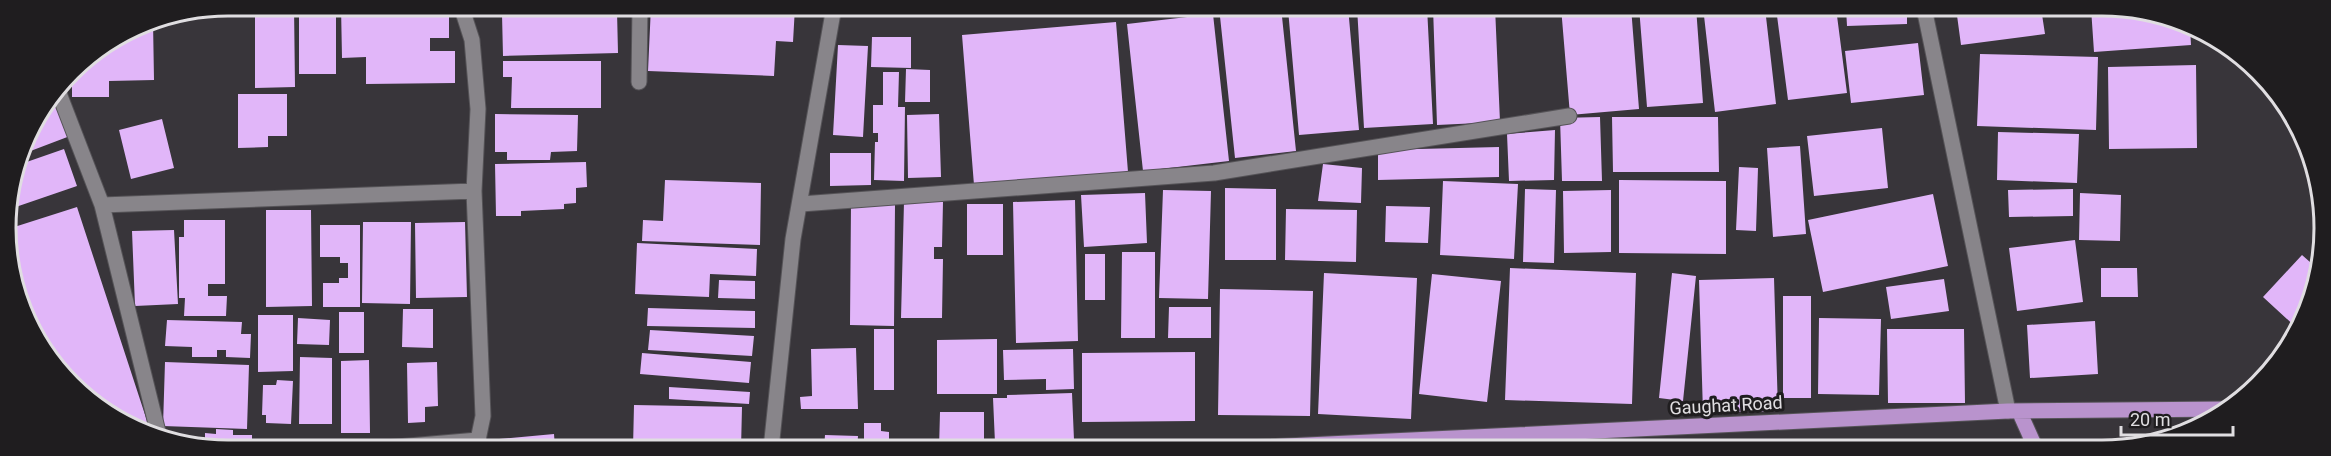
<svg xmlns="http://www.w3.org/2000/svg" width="2331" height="456" viewBox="0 0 2331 456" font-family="Roboto,sans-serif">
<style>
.building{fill:#e1b6f9}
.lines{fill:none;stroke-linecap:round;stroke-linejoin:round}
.minor-casing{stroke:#555357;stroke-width:17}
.major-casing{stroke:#555357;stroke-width:17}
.minor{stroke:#88858a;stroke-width:15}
.major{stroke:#b993cd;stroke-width:15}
.labels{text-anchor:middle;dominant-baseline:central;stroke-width:6;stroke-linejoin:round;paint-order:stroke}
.street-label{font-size:18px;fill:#e0dee1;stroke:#1f1d1f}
.rim{fill:none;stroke:#e0dee1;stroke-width:3}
</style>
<rect width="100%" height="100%" fill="#38353a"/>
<!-- building -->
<path class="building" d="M255,6H294L295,87L255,88Z
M299,6H336V74H299Z
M341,6H449V38H430V51H455V83L366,84V57L342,58Z
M651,6L795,7L793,42L776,41L774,76L648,71Z
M1219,7H1281L1296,151L1235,158Z
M1315,7H1348L1359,130L1299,135L1288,9Z
M1357,7H1427L1433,124L1364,128Z
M1433,7H1495L1500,122L1437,125Z
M1561,7H1631L1639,109L1570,115Z
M1639,7H1696L1703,103L1647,107Z
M1703,7L1765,8L1776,104L1715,112Z
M1776,8H1836L1847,93L1788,100Z
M1846,8H1907V24L1847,26Z
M1956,8H2041L2045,34L1961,45Z
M2091,8H2132L2190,27L2191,45L2094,52Z
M617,11L618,53L503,56L502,14Z
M1213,14L1229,161L1143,171L1127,24Z
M153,21L154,80L109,81V97H72V70L143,23Z
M1116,22L1128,172L974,185L962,35Z
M872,37H911V68L871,67Z
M1918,43L1924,95L1851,103L1845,51Z
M838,45L868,46L863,137L833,135Z
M1980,54L2098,57L2096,130L1977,126Z
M503,61H601V108H511L512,77H503Z
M2196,65L2197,148L2109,149L2108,67Z
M906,69L930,70V102H905Z
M883,72H899L898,107H905L904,181L874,180L875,142H878V133H873V105H883Z
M238,94H287V136H268V147L238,148Z
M55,96L70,136L20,155L23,143Z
M495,114L578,115L577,151L551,152L550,160H507V152H495Z
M939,114L941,177L908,178L907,115Z
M1600,117L1602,181H1562L1560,118Z
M1612,117H1718L1719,172H1613Z
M162,119L174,168L131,179L119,130Z
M1882,128L1888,188L1814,196L1807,136Z
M1555,130L1554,180L1509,181L1507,134Z
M1998,132L2079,134L2077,183L1997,180Z
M1800,146L1806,234L1773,237L1767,148Z
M1499,147V177L1378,180V150Z
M64,149L77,186L7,210L18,165Z
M830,153H871V185L830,186Z
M586,162L587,187L576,188V203L564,204V209L521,211V216H496L495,164Z
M1323,164L1362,168L1361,203L1318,201Z
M1739,167L1758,168L1756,231L1736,230Z
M665,180L761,183L760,245L642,241L643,220L663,221Z
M1619,180L1726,181V254L1619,253Z
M1443,181L1518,184L1514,259L1440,255Z
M1225,188L1276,189V260H1225Z
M1525,189L1556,190L1554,263L1523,262Z
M2073,189V216L2009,217L2008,190Z
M1163,190L1211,191L1208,299L1159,298Z
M1611,190V252L1564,253L1563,191Z
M1145,193L1147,243L1084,247L1081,195Z
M2080,193L2121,195L2120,241L2079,240Z
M1933,194L1948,266L1823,292L1808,220Z
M1075,200L1078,341L1016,343L1013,202Z
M904,202H943L942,247H934V259H943L942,318H901Z
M851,204L895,205L894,326L850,325Z
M967,204H1003V255H967Z
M1386,206L1430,207L1428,243L1385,242Z
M77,207L151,433L130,427L61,374L39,335L11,251L8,229Z
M1286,209L1357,210L1356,262L1285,260Z
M266,210H311L312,306L266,307Z
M184,220H225V284H208V296H227L226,316H184L185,298H179V237H184Z
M363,222H411L410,304L362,303Z
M465,222L467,297L416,298L415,223Z
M320,225H360V307H323V283H339V278H348V263H340V257H320Z
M2321,225L2322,244L2315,228Z
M174,230L178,304L135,306L132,231Z
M2075,240L2083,302L2017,311L2009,248Z
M637,243L757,249L756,276L710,274L709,297L635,294Z
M1122,252H1155V338H1121Z
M1085,254H1105V300H1085Z
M2302,255L2319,270L2299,330L2263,297Z
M1510,268L1636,273L1632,404L1505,400Z
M2101,268H2137L2138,297H2101Z
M1324,273L1417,278L1411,419L1318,414Z
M1672,273L1696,276L1683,401L1659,398Z
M1432,274L1501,281L1487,402L1419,394Z
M1774,278L1778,411L1703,413L1699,280Z
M1944,279L1949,311L1891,319L1886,287Z
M719,280L755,281V299L718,298Z
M1220,289L1313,291L1310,416L1218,415Z
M1783,296H1811V398H1783Z
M1169,307H1211V338H1168Z
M648,308L755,311V328L647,326Z
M403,309H433V348L402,347Z
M339,312H364V353H339Z
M258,315H293V371L258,372Z
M298,318L330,320L329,345L297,344Z
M1819,318L1881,319L1879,395L1818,394Z
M167,320L242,322L241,334H251L250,358L226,357V350H217V357H192V347L165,346Z
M2095,321L2098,374L2030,378L2027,325Z
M874,329H894V390H874Z
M1887,329H1964L1965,403H1888Z
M650,330L754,336L752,356L648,350Z
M997,339V394H937V340Z
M856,348L858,409H801L800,397L812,396L811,349Z
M1073,349L1074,389L1046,390V379L1004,380L1003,350Z
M1195,352V421L1082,422V353Z
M642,353L751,362L749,383L640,374Z
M300,357L332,358V424H299Z
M369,360L370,433H341V361Z
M165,362L249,365L247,429L163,426Z
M437,362L438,406L425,407V422L408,423L407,363Z
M277,380L293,381L291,424L266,423V415H262L263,385H276Z
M669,387L750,392L749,404L669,399Z
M1072,393L1074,440L995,443L993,398H1007V395Z
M634,405L742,407L741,449L633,448Z
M940,412H984V449H939Z
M864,423H881V431L889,432V442L896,441V449H864Z
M216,429L233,430V435H252V448H199L184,443V439L205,440V433L216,434Z
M554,434L555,448H500L499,439Z
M825,435L858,436L857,449H824Z"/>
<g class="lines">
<!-- minor casing -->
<g class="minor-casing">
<path id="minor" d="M1924,8L2008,411
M639,82L640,6
M59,89L60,96L102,205L159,436
M801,204L1214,173L1569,116
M102,205L474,191
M2242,398L2272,369
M385,448L478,440L483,416L474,191L478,109L472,40L461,6
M771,449L793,239L834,7"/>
</g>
<!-- major casing -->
<g class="major-casing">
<path id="major" d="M2019,411L2036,449
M1226,449L2008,411L2227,409"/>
</g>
<!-- minor -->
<use href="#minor" class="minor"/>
<!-- major -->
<use href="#major" class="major"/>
</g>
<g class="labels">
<!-- street labels -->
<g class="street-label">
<text transform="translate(1726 405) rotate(-3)">Gaughat Road</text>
</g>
</g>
<!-- crop -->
<path d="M0 0H2331V456H0ZM228 16H2102A212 212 0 0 1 2314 228V228A212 212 0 0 1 2102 440H228A212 212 0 0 1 16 228V228A212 212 0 0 1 228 16Z" fill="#1f1d1f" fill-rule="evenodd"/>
<path class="rim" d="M228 16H2102A212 212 0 0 1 2314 228V228A212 212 0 0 1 2102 440H228A212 212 0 0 1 16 228V228A212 212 0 0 1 228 16Z"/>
<!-- scale -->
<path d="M2121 426v9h112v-9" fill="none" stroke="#e0dee1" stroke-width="3"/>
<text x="2130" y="426" font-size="18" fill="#e0dee1" stroke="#1f1d1f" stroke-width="4.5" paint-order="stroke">20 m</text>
</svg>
